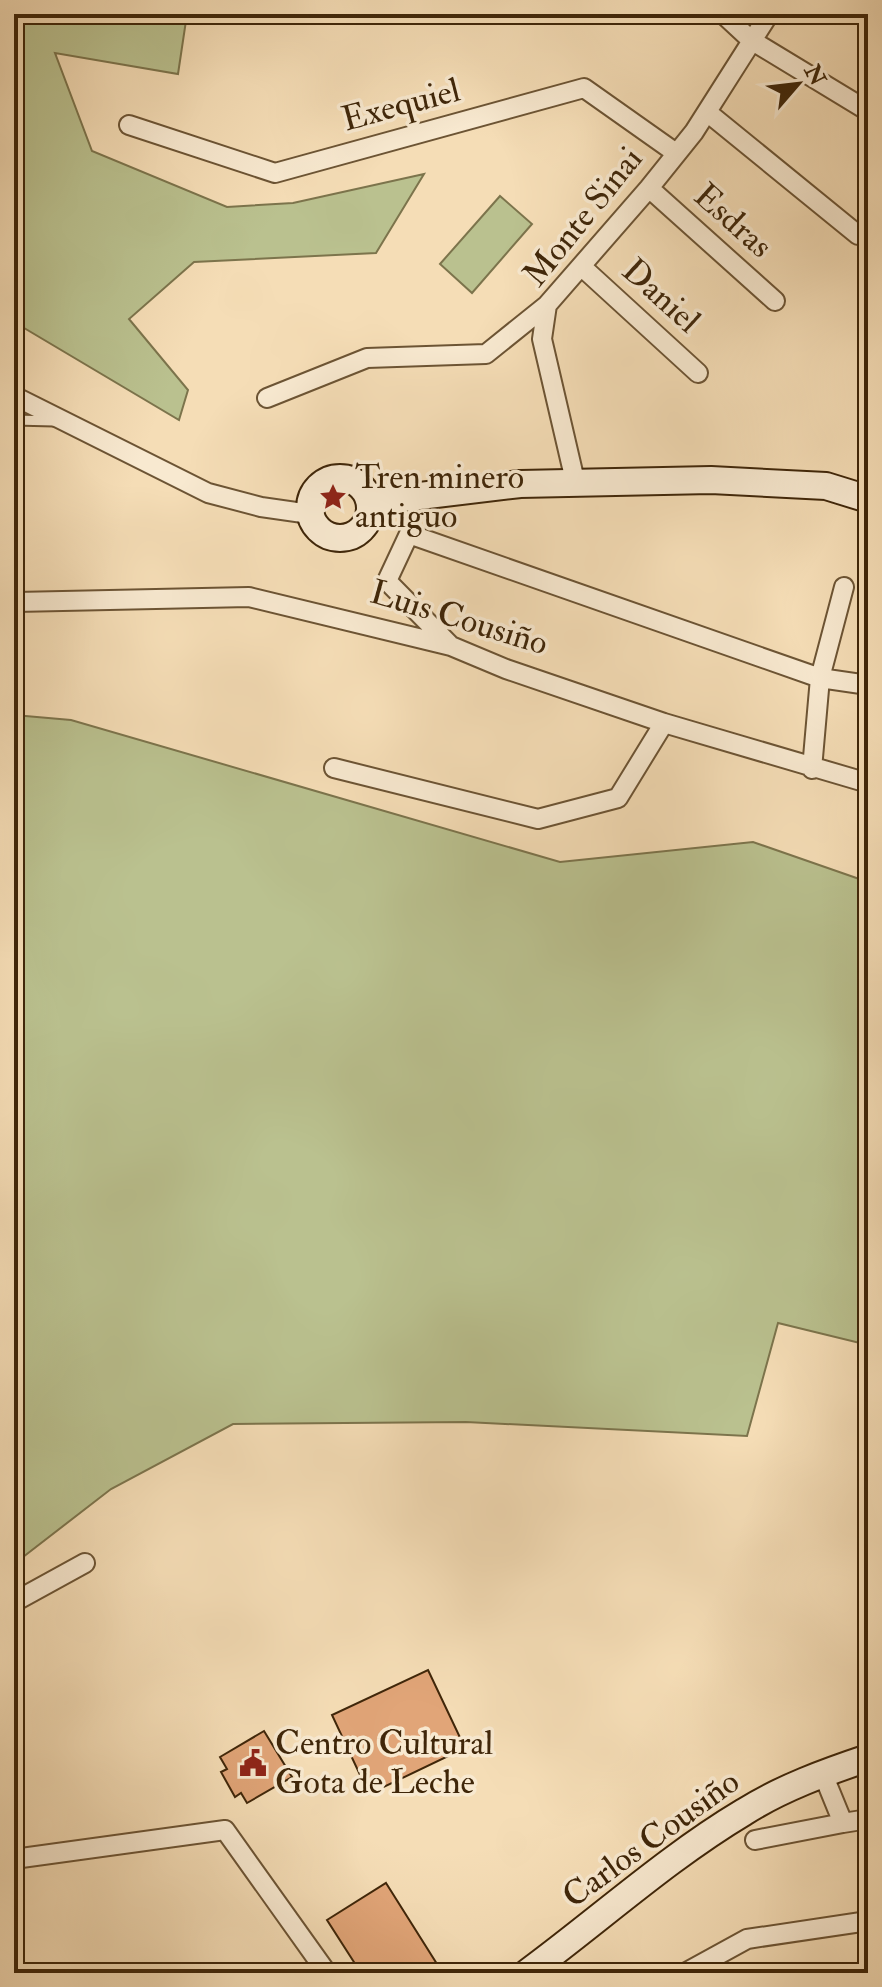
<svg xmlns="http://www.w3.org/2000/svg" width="882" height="1987" viewBox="0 0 882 1987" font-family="'IM FELL Double Pica',serif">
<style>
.green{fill:#bac18f;stroke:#7c744c;stroke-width:2}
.building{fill:#e1a578;stroke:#3f2609;stroke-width:2}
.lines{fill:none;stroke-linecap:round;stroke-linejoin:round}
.lane-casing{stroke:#6c5434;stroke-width:13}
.street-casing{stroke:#6c5434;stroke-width:22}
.secondary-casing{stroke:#3f2609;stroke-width:30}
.lane{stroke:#f8e9d0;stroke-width:9}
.street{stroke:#f8e9d0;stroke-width:18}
.secondary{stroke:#f8e9d0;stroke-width:26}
.labels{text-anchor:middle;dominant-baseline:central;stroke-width:7;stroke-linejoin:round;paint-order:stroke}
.street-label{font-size:34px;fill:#3f2609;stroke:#f8e9d0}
.poi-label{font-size:34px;fill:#3f2609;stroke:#f8e9d0;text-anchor:start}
</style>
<rect width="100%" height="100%" fill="#f5ddb6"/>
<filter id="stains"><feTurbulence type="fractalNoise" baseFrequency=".0025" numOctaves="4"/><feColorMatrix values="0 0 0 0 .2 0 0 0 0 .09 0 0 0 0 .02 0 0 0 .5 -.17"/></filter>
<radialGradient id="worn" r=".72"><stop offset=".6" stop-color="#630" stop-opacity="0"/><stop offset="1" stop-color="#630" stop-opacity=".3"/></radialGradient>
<!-- green -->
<path class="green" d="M14,14H187L178,74L55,53L92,151L227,207L293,203L424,174L376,253L194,262L129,319L188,390L179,420L14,322Z
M500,196L532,224L472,293L440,264Z
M14,715L71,720L560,862L753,842L868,882V1345L778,1323L747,1436L466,1422L233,1424L111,1489L14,1564Z"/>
<!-- building -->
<path class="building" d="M428,1670L465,1748L369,1794L332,1715Z
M264,1731L292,1777L247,1803L241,1793L235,1797L221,1772L227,1769L220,1757Z
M386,1883L437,1964L423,1973H361L327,1920Z"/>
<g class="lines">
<!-- lane casing -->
<g class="lane-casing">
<path id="lane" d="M14,420L54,421"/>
</g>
<!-- street casing -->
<g class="street-casing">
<path id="street" d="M723,14L751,40L868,111
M707,112L858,235
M129,125L275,173L584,88L676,153
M649,188L775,301
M581,266L698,373
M547,305L542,339L576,485
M14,396L208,493L261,507L310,514
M267,398L367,358L486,354L547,305L649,188L694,132L769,14
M16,602L249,597L451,646L506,669L664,723L868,783
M449,644L387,581L409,534L820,678L868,685
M334,768L538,819L618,798L664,723
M812,769L820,678L844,587
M14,1602L85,1563
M823,1774L843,1823L868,1819
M755,1840L843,1823
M14,1859L225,1830L327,1973
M685,1973L747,1939L868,1921"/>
</g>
<!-- secondary casing -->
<g class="secondary-casing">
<path id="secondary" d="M310 508a30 30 0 1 1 60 0a30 30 0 1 1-60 0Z
M370,502L520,484L711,480L826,486L868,499
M527,1973C599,1920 667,1858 744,1812C782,1788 826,1772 868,1758"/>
</g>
<!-- lane -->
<use href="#lane" class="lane"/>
<!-- street -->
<use href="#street" class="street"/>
<!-- secondary -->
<use href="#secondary" class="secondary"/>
</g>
<!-- icons -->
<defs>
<g id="sight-bare" transform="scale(2.16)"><path d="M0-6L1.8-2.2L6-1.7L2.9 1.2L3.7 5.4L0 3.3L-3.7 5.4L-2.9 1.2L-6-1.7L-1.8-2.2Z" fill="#8f2418" stroke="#f8e9d0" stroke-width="2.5" paint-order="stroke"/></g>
<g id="civic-bare" transform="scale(2.16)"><path d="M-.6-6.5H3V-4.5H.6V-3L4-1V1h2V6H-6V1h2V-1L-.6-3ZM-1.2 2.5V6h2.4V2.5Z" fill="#8f2418" stroke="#f8e9d0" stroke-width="2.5" paint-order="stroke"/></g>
</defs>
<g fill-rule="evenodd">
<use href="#sight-bare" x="333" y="497"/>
<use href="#civic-bare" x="253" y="1763"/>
</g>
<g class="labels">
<!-- street labels -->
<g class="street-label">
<text transform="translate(401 105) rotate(-15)">Exequiel</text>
<text transform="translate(583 217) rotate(-51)">Monte Sinai</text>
<text transform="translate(733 221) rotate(42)">Esdras</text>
<text transform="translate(661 296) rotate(42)">Daniel</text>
<text transform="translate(459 618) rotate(17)">Luis Cousiño</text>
<text transform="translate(651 1839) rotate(-36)">Carlos Cousiño</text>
</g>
<!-- poi labels -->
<g class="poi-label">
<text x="355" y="477">Tren minero<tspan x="355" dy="39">antiguo</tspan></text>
<text x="275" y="1743">Centro Cultural<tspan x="275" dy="39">Gota de Leche</tspan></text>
</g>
</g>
<!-- margin -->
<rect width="882" height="1987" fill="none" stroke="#f5ddb6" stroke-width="48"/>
<rect x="16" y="16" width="850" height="1955" fill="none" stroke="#3f2609" stroke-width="4"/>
<rect x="24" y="24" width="834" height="1939" fill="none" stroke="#3f2609" stroke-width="2"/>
<!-- north arrow -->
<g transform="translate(798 84) rotate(62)" stroke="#f8e9d0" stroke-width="6" paint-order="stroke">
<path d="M0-6L14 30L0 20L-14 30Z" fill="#3f2609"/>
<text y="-12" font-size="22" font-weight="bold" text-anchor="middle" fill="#3f2609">N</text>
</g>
<rect width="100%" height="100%" filter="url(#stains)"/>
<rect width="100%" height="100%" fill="url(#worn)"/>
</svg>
